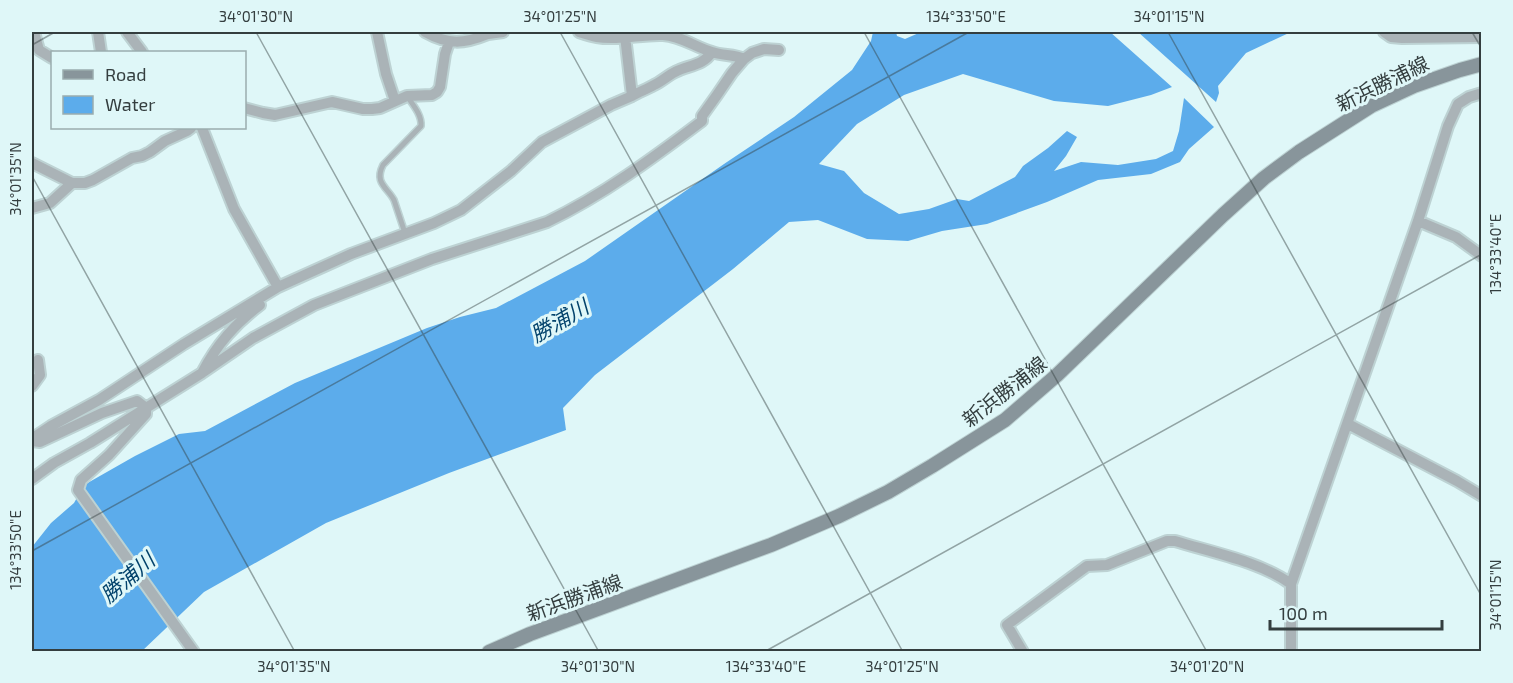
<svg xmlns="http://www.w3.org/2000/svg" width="1513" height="683" viewBox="0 0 1513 683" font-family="'Exo 2','Noto Sans JP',sans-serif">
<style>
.water{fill:#5caceb}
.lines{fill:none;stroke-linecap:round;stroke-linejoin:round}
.service-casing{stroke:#bdd2d3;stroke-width:8}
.minor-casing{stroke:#bdd2d3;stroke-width:14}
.secondary-casing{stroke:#bdd2d3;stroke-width:16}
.service{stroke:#aab3b7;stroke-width:5}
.minor{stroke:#aab3b7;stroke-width:10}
.secondary{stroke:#88959b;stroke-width:14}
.ticks{fill:none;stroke:#343e3f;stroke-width:1.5;stroke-opacity:0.45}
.labels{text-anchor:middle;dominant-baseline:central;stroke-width:6;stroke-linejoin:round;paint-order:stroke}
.street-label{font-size:20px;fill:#343e3f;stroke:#dff7f8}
.water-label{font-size:21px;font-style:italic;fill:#03436c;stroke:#dff7f8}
.neatline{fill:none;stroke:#343e3f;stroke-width:2}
.ticks-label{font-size:15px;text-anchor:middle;fill:#343e3f}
</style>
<rect width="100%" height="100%" fill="#dff7f8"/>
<!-- water -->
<path class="water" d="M873,32H896L897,36L905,39L921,32H1110L1172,87L1151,95L1108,106L1054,101L963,74L904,95L857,124L819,164L844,171L864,193L899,214L929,209L957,199L969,201L1015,177L1023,166L1048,148L1067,131L1077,137L1066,156L1054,171L1081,162L1118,165L1156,159L1173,151L1179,131L1184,98L1214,127L1189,149L1180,162L1151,174L1098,180L1047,202L987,224L942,231L908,241L867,239L818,220L789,222L733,269L595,375L563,408L566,430L449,473L326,523L204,592L142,651L32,652V547L51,523L74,503L84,485L135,456L179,434L205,431L295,383L427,328L460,317L496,308L585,261L724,164L794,117L852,70L871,41Z
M1138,32H1291L1246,53L1218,86L1219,93L1216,102Z"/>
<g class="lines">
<!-- service casing -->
<g class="service-casing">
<path id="service" d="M405,233L394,200C387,187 374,183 383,165L421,126C422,115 413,105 407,96"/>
</g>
<!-- minor casing -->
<g class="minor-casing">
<path id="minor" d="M34,32L39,50L52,58
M98,32L101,52
M127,32L142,52
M377,32L386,74L395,101
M425,32C448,45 464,44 488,34
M488,32V34L503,32
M579,32C585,34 591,36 597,37C618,41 641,34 663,35C681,36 695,47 712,52C723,56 734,54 744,59
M1384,32L1391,37L1402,38L1482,37
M625,36L632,96C639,92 647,89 654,85C661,82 667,76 675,72C688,65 703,66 712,52
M244,108L263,113L275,115L332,102L363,109H372L380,108L407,96L432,95L437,92L440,87L445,54L449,42
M202,128L234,209L278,287
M32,163L72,183
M32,208L50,203L72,183H85L93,180L132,158L142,156L150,152L165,141L187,131L191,128
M1418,221L1456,237L1482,256
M202,373L253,338L314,305L432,259L547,222C603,195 653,158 702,121V116L717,95L732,73L744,59L752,53L764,49L779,50
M32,386L40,375L38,360
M1348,424L1457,481L1482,496
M32,441L36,436L51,426L99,400L184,344L278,287L351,254L434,223L461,210L511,171L542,142L611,105L632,96
M32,441L40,442L102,413L137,401L146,408V414L109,455L81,480L78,490L194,652
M32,479L54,463L90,443L202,373C217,344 235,324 260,305
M1023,652L1007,625L1087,566L1107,565L1167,541H1175C1211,552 1261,562 1291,584
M1291,652V584L1418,221L1448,126L1458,104L1469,97L1482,93"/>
</g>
<!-- secondary casing -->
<g class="secondary-casing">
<path id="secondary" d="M489,652L530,634L771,545L839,516L888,492L932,466L1005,420L1057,375L1223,215L1264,178L1299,152L1371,106L1414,86L1460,70L1482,64"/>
</g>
<!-- service -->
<use href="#service" class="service"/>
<!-- minor -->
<use href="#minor" class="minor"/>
<!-- secondary -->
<use href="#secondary" class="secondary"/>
</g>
<!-- ticks -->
<path class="ticks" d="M256,32L599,652M560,32L903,652M864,32L1207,652M1168,32L1482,597M1472,32L1482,49M32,45L55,32M32,176L295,652M32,551L969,32M764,652L1482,254"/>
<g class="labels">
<!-- street labels -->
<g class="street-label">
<text transform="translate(1382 83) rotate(-26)">新浜勝浦線</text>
<text transform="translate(1004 391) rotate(-38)">新浜勝浦線</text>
<text transform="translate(574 597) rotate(-20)">新浜勝浦線</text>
</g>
<!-- water labels -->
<g class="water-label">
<text transform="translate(559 320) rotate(-30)">勝浦川</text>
<text transform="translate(127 577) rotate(-41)">勝浦川</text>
</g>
</g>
<!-- border -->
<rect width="1513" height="683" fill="none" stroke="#dff7f8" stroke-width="66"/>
<!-- legend -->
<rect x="51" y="51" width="195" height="78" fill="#dff7f8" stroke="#9badae" stroke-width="1.5"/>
<rect x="63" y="70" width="30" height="9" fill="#88959b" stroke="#9badae" stroke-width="1.5"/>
<text x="105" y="81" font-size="18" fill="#343e3f">Road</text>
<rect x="63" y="96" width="30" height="18" fill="#5caceb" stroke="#9badae" stroke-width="1.5"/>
<text x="105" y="111" font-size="18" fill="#343e3f">Water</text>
<!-- scale -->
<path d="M1270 620v9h172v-9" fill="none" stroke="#343e3f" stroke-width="3"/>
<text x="1279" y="620" font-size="18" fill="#343e3f" stroke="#dff7f8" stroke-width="4.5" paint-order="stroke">100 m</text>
<rect x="33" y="33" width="1447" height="617" class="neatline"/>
<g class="ticks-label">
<text x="256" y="22">34°01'30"N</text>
<text x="560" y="22">34°01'25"N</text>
<text x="966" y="22">134°33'50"E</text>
<text x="1169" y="22">34°01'15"N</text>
<text transform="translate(16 179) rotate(-90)" y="5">34°01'35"N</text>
<text transform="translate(1496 254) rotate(-90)" y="5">134°33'40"E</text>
<text transform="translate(16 550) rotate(-90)" y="5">134°33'50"E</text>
<text transform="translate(1496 595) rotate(-90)" y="5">34°01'15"N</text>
<text x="294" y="672">34°01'35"N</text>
<text x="598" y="672">34°01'30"N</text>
<text x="766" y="672">134°33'40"E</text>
<text x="902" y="672">34°01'25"N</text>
<text x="1207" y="672">34°01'20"N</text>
</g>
</svg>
